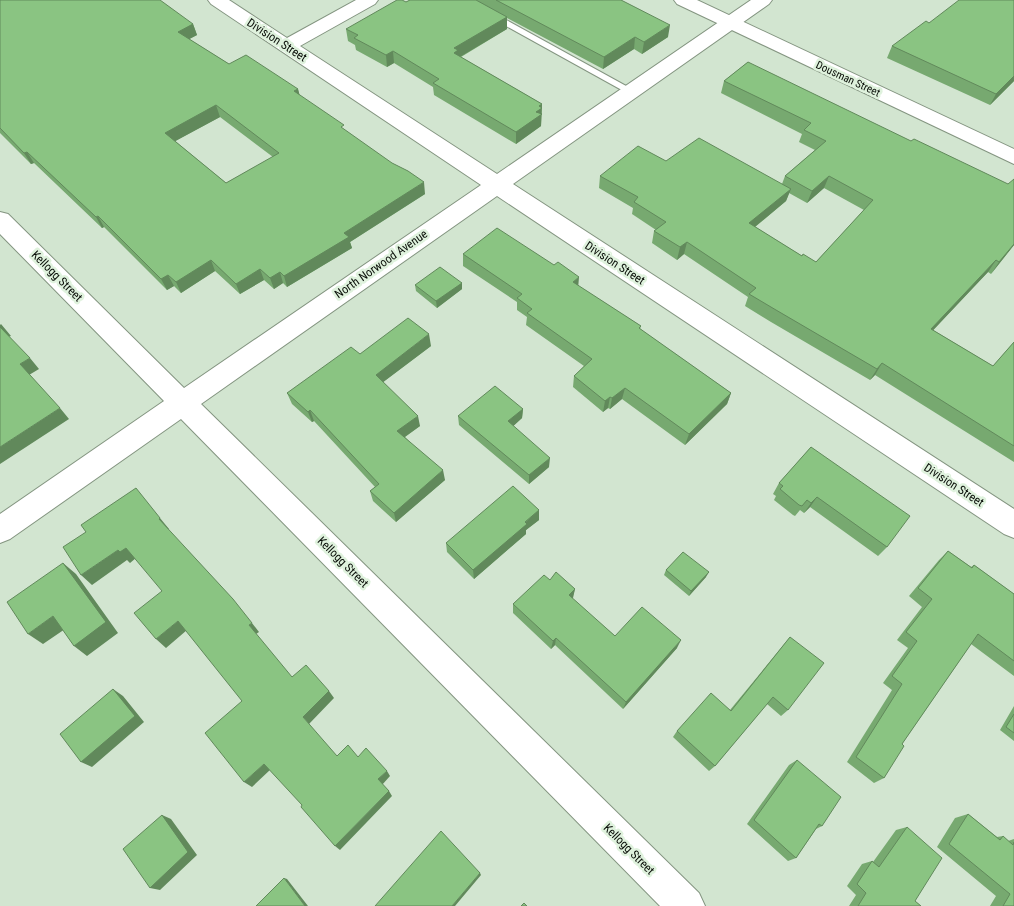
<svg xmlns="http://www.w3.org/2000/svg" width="1014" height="906" viewBox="0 0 1014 906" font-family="'Roboto Condensed',sans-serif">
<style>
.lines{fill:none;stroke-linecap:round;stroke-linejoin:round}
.lane-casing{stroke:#849581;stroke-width:2}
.street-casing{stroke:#849581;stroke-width:2}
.secondary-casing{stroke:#849581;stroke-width:2}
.lane{fill:#fff;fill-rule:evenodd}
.street{fill:#fff;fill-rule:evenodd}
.secondary{fill:#fff;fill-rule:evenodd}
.wall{fill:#77a970;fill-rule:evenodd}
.shaded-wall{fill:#61895b}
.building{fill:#8ac482;stroke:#61895b;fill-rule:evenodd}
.labels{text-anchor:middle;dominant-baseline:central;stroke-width:5;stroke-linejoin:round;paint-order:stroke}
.far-street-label{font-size:11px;fill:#090e08;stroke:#dff2dd}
.street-label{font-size:12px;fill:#090e08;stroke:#dff2dd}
</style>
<rect width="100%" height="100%" fill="#d2e5d0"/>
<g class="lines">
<!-- lane casing -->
<g class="lane-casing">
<path id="lane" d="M459,0H470L637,92L632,95L629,94Z"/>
</g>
<!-- street casing -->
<g class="street-casing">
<path id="street" d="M208,0H229L287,38L356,0H378L375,4L300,46L497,174L751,0H772L769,4L513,184L1014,509V538L1004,534L497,196L201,404L699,893L705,906H660L181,419L10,539L0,543V514L164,401L0,234V212L8,214L184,388L481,185L211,4Z"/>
</g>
<!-- secondary casing -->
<g class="secondary-casing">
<path id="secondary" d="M674,0H697L1014,149V164L677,4Z"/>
</g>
<!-- lane -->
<use href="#lane" class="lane"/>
<!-- street -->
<use href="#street" class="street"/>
<!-- secondary -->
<use href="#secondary" class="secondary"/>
</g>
<!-- wall -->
<path class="wall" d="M0,0L193,24L197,35L189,39L229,64L298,89L299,95L344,130L425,194L350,242L352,248L287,287L283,283L274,289L264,280L240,294L215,271L181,293L174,286L167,290L104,227L102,228L34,163L31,164L0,133ZM220,117L273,157L226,183L175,141Z
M410,0H621L668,37L642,54L634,49L603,69L507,18V29L461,57L542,104L541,126L516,144L434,95L433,87L394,63L387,67L356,50L355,45L348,41L346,29Z
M1014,0V81L990,105L887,58L892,46L929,23Z
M748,62L1014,245L991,274L988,272L933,330L993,366L1014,342V462L875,375L870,380L771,322L745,306L748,297L684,254L677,260L652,243L654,231L656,230L632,214L633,208L599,188L600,176L666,161L782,184L785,176L815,150L799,142L802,134L721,93L724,81ZM824,188L864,210L816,262L802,256L755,227L786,201L789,193L807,203Z
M463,254L578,286L641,326L640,329L731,393L727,404L685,445L622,399L610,409L608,408L603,412L573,387L574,376L584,366L526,325L527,317L517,310V302L463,266Z
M462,283V289L437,308L416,291L415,285Z
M431,346L383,382L420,426L405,437L445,480L396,522L373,501L370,491L375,487L314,421L312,422L292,404L287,393L360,354Z
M523,409L522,418L513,426L549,467L529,484L459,425L458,416Z
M811,447L887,547L878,556L810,507L804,513L800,510L795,516L793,515L774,500L776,496L773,494L779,483Z
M539,510V520L526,530V534L474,579L447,552L446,543Z
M948,551L971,567L974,565L1014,594V676L971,644L902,744L884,778L874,783L847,762L892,690L883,683L908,648L897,640L922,607L909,596L939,560Z
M666,570L706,577L689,596L664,575Z
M550,580L575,589L572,599L615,636L677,648L623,709L555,645L551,649L513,613V604Z
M790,637L788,710L781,716L767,704L715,766L709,771L673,737L677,731L730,710Z
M1014,706V741L1000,730Z
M797,760L822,826L816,829L796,858L788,861L747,824L789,765Z
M968,814L997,837L1003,836L1008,841L1014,839V906H990L996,896L937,847L955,818Z
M907,827L915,901L921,906H849L856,895L847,886L862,864L872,861L873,862L896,830Z"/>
<!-- shaded-wall -->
<path class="shaded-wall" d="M507,17V29L458,58L454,53V48Z
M193,24L197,35L182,43L178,32Z
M670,25L668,37L642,54L644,42Z
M635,37L634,49L603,69L604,57Z
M393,51L394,63L387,67L386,55Z
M1014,76V81L990,105L996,94Z
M298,89L301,100L294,91Z
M542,104L541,126L516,144V132L536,112L539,106Z
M216,105L220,117L170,144L165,133Z
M27,152L34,163L31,164L24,153Z
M829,176L824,188L807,203L812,191Z
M424,182L425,194L350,242L352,248L287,287L284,276L344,233Z
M791,189L786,201L745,235L749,223Z
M98,216L104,227L102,228L96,217Z
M687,242L684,254L677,260L680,247Z
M1014,244V245L991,274L999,262Z
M211,260L215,271L181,293L176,282Z
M996,260L988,272L923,341L931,329Z
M260,269L264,280L240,294L236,284Z
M280,272L283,283L274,289L270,278Z
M168,275L174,286L167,290L161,279Z
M579,277L578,289L573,282Z
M462,283V289L437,308L436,301Z
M1,324L11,336L8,337L0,327V325Z
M429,334L431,346L378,386L376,375Z
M30,358L39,369L29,375L20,364Z
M882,363L875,375L870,380L877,369Z
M625,388L622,399L610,409L612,398Z
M731,393L727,404L685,445L689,434Z
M610,397L608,408L603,412L605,401Z
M60,408L69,419L0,464V447Z
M523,409L522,418L508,431V421Z
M310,410L314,421L312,422L308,412Z
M418,416L420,426L399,441L397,431Z
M550,458L549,467L529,484V475Z
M443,470L445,480L396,522L394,513Z
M817,497L810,507L804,513L811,503Z
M539,510V520L526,530V534L474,579L473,570Z
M160,518L169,529L167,530L159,519Z
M126,548L136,558L130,563L127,560L92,585L81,575L118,550Z
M63,563L76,574L118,633L87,656L74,646Z
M709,572L706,577L689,596L691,591Z
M575,589L573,598L567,604L569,595Z
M53,616L68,627L43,644L28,634Z
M178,621L187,630L166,648L156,639Z
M252,623L259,632L256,634L249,625Z
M556,638L555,645L551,649L553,641Z
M681,640L677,648L623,709L626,702Z
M113,689L123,696L144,722L92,767L81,762Z
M329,691L334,698L309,724L303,717Z
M264,764L271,769L252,787L244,782Z
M387,771L390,776L382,785L378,779Z
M389,791L392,796L340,850L335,846Z
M162,815L171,819L197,855L160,890L150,888Z
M480,873L481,875L455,906H452Z
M284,878L287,879L308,906H305Z"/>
<!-- building -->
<path class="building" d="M0,0H160L193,24L178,32L229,64L246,55L298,89L294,91L344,125L341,127L392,163L408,171L424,182L344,233L349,237L284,276L280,272L270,278L260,269L236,284L211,260L176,282L168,275L161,279L98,216L96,217L27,152L24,153L0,128ZM216,105L279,153L226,183L165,133Z
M397,0H402L406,2L410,0H476L507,17L454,48L458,50L454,53L542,104L539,106L542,108L536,112L542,114L516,132L433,83L439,79L393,51L386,55L354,38L358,35L346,29Z
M496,0H621L670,25L644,42L635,37L604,57Z
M959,0H1014V76L996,94L892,46L926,21L929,23Z
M748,62L911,141L914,139L1008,184L1014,179V244L999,262L996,260L931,329L993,366L1014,342V446L882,363L877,369L776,310L749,294L756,288L687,242L680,247L654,231L666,222L634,202L638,197L600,176L638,146L666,161L699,138L791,189L749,223L802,256L803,254L816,262L873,200L829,176L812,191L785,176L826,141L804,130L811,123L724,81Z
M497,228L554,265L558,262L579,277L573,282L641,326L639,328L731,393L689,434L625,388L612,398L610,397L605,401L574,376L592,359L527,313L532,309L517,298L522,294L463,254Z
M440,267L462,283L436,301L415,285Z
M408,318L429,334L376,375L418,416L397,431L443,470L394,513L370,491L379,484L310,410L308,412L287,393L351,347L360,354Z
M0,327L30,358L20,364L60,408L0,447Z
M495,386L523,409L508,421L550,458L529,475L458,416Z
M811,447L910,516L887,547L817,497L811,503L807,500L802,506L799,505L780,489L783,486L779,483Z
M513,486L539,510L525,522L527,524L473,570L446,543Z
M136,488L160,518L159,519L233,599L252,623L249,625L292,677L306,665L329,691L303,717L337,756L348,745L358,757L366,748L387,771L378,779L389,791L335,846L301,807L302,805L264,764L244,782L205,733L242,701L178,621L156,639L134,613L162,591L126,548L120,552L118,550L81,575L63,547L86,532L81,525Z
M948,551L972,568L974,565L1014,594V661L978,634L902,744L904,746L884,778L856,757L902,684L892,676L917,641L906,632L932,599L918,588Z
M683,552L709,572L691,591L666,570Z
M63,563L106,622L74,646L53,616L28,634L7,602Z
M556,572L575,589L569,595L615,636L642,607L681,640L626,702L556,638L553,641L513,604L544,575L550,580Z
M790,637L824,663L788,710L773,697L715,766L677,731L711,693L731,711Z
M113,689L135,716L81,762L60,734Z
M1014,714V733L1006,727Z
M797,760L841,797L822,826L819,824L796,858L754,820Z
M968,814L1000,840L1003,836L1013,845L1014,842V906H1003L1010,894L949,844Z
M162,815L188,852L150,888L123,849Z
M907,827L942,858L915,901L921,906H858L866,893L857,884L872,861L879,867Z
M441,831L480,873L452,906H375Z
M284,878L305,906H256Z
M524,903L527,906H521Z"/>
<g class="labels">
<!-- far-street labels -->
<g class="far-street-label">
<text transform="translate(848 79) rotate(25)">Dousman Street</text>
</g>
<!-- street labels -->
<g class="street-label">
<text transform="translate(277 40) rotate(33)">Division Street</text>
<text transform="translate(615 263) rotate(33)">Division Street</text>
<text transform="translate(381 264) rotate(-35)">North Norwood Avenue</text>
<text transform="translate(57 276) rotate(45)">Kellogg Street</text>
<text transform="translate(954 485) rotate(33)">Division Street</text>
<text transform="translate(343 562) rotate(45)">Kellogg Street</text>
<text transform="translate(629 849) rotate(45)">Kellogg Street</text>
</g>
</g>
</svg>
